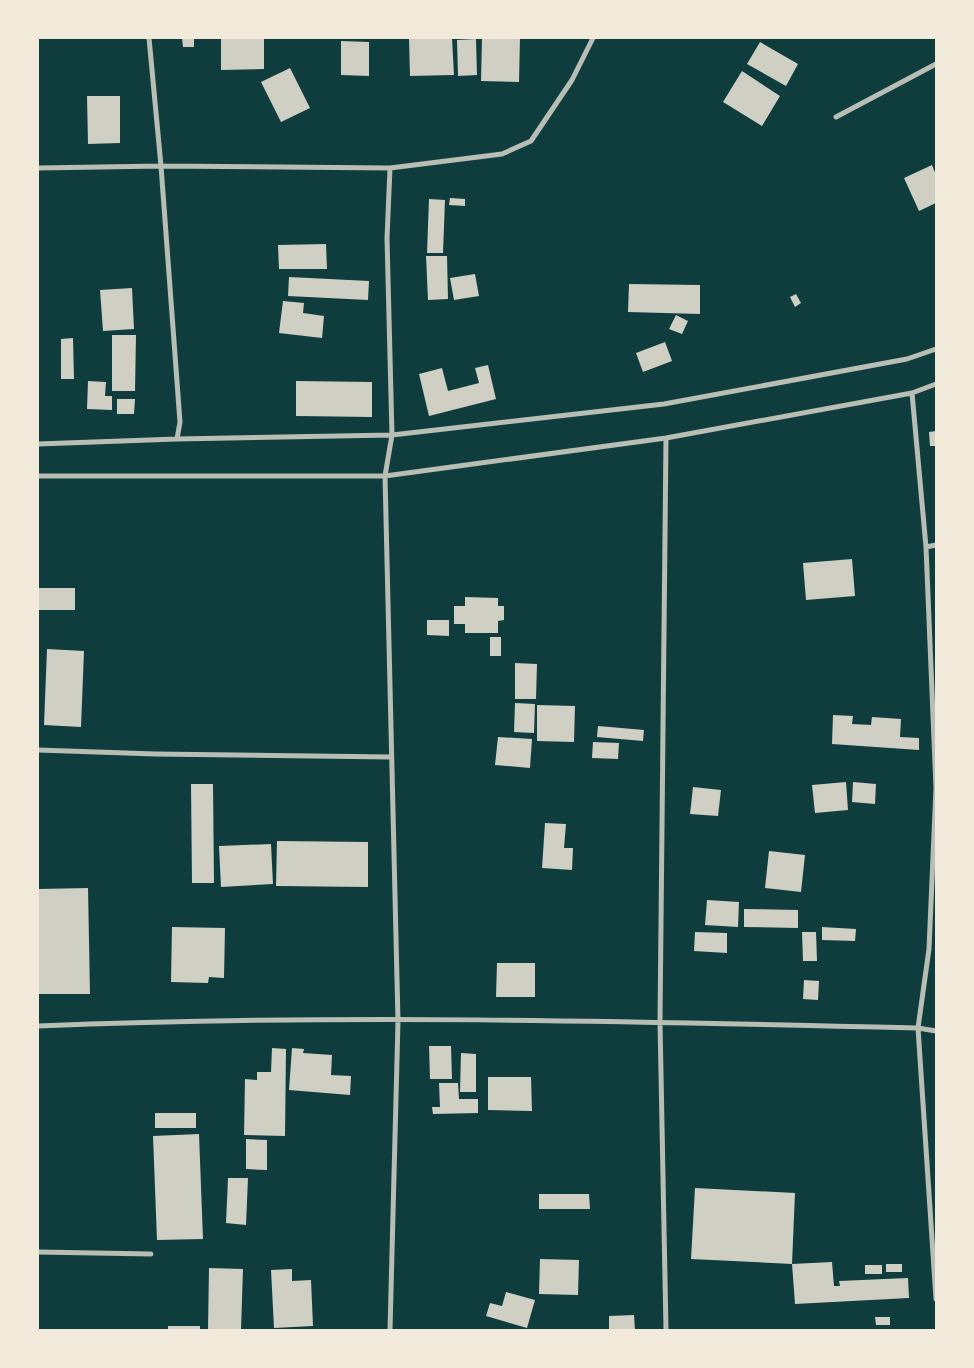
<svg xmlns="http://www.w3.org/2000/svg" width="974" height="1368" viewBox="0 0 974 1368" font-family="Manrope,sans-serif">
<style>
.building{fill:#cfcfc3}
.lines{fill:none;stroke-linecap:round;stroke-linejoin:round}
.minor{stroke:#b8beb3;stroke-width:5}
</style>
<rect width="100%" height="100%" fill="#0f3d3e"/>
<!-- building -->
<path class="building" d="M182,38H194V47H183Z
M221,38H264V69L221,70Z
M452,38L454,75L410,76L409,39Z
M482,38H520L519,82L481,81Z
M476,39L477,75L458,76L457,40Z
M341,41L369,42V76L341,75Z
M760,42L798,64L786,86L747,64Z
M290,68L310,108L281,122L261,82Z
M742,71L780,96L762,126L723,102Z
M87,96H120V143L88,144Z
M932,165L936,175V203L919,211L904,178Z
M450,198L465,199V206L449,205Z
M429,199L445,200L443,253H427Z
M326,244L327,269H279L278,245Z
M426,256H447L448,299L428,300Z
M475,274L479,296L454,300L450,278Z
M289,277L369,281L368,300L288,296Z
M629,284L700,285V314L628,312Z
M132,288L134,329L103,331L100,290Z
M796,294L801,303L795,307L790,297Z
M283,301L304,303L303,313L324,316L322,338L279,333Z
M676,315L688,321L682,334L669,329Z
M112,335H136L135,391H112Z
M73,338L74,379H61V339Z
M665,342L672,361L643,372L636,353Z
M488,365L496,399L429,416L419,374L442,368L448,391L479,383L475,368Z
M88,381L106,382L105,396H112V410L87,409Z
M296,381L372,382V417L296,416Z
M117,399H135L134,414H117Z
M936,431V446H930L929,432Z
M852,559L855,596L806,600L803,563Z
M38,588H75V610H38Z
M465,597L498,598V606H504V620L498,621V633H465V624H454V606H465Z
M427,620H449V636L427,635Z
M490,637H501V656H490Z
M47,649L84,651L81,727L44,725Z
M515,663L537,664L536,699H515Z
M515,703L535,704L534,733L514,732Z
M537,705L575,706L574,742L537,741Z
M833,715L853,716L852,724L871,725L872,717L901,719L900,737L919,738V750L832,744Z
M598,726L644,730L643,741L597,737Z
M498,737L532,739L530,768L495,765Z
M593,742L619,743L618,759L592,758Z
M846,782L848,810L815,813L812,785Z
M853,782L876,784L875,804L852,802Z
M191,784H213L214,883H192Z
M693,787L721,790L718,816L690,814Z
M545,823L566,824L564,848H573L572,870L542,868Z
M277,841L368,842V887L276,886Z
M271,844L273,884L221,887L219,846Z
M769,851L805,855L801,892L765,888Z
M88,888L90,994H38V889Z
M707,900L739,902L738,927L705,925Z
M744,909L798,910V928L744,927Z
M172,927L225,928L224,978L209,977L208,983L171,982Z
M822,927L856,929L855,941L822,940Z
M695,932L727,933V953L694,951Z
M802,932H816L817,961H803Z
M497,963H535V997H496Z
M804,980L819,981L818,1000L803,999Z
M429,1046H451L452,1079H430Z
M272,1048L286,1049L285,1136L244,1135L245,1079L257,1080V1072H271Z
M292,1048L304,1049L303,1053L332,1055L331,1075L351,1076L350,1095L289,1090Z
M461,1053L476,1054V1092H460Z
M488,1077H531L532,1111L488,1110Z
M439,1083H458L459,1099H478V1113L433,1114L432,1107H440Z
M155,1113H196V1128H155Z
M199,1134L203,1239L157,1240L153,1136Z
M246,1139L267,1140V1170L246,1169Z
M228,1178H248L246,1225L226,1223Z
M695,1188L795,1193L792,1264L691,1259Z
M539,1194H589L590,1209H539Z
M540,1259L579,1260L578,1295L539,1294Z
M832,1262L834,1286H840L839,1281L908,1278L909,1298L795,1304L792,1264Z
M886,1264H902V1272H886Z
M865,1265H882V1274H865Z
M209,1268L243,1269L241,1330H208Z
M292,1269V1281L311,1280L313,1326L274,1328L271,1270Z
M506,1292L535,1300L527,1328L486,1316L490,1303L502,1306Z
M634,1315L635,1330H609V1316Z
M875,1317H890V1325H876Z
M168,1326H200V1330H168Z"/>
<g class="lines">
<!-- minor -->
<path class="minor" d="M149,38L161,166L180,422L177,439
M836,117L936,64
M38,168L161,166L390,168L502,154L531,141L572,80L593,38
M390,168L387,238L392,435L385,476L398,1021L390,1330
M912,393L926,547L936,788L929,949L918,1028L936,1299
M38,444L177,439L392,435L664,404L907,359L936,349
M38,476H385L666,438L912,393L936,384
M926,547L936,545
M38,750L155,754L391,757
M38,1026C331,1014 625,1021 918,1028L936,1031
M38,1252L151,1254
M666,1330L660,1022L666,438"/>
</g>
<!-- border -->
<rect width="974" height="1368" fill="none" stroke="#f1e9da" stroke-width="78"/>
</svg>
